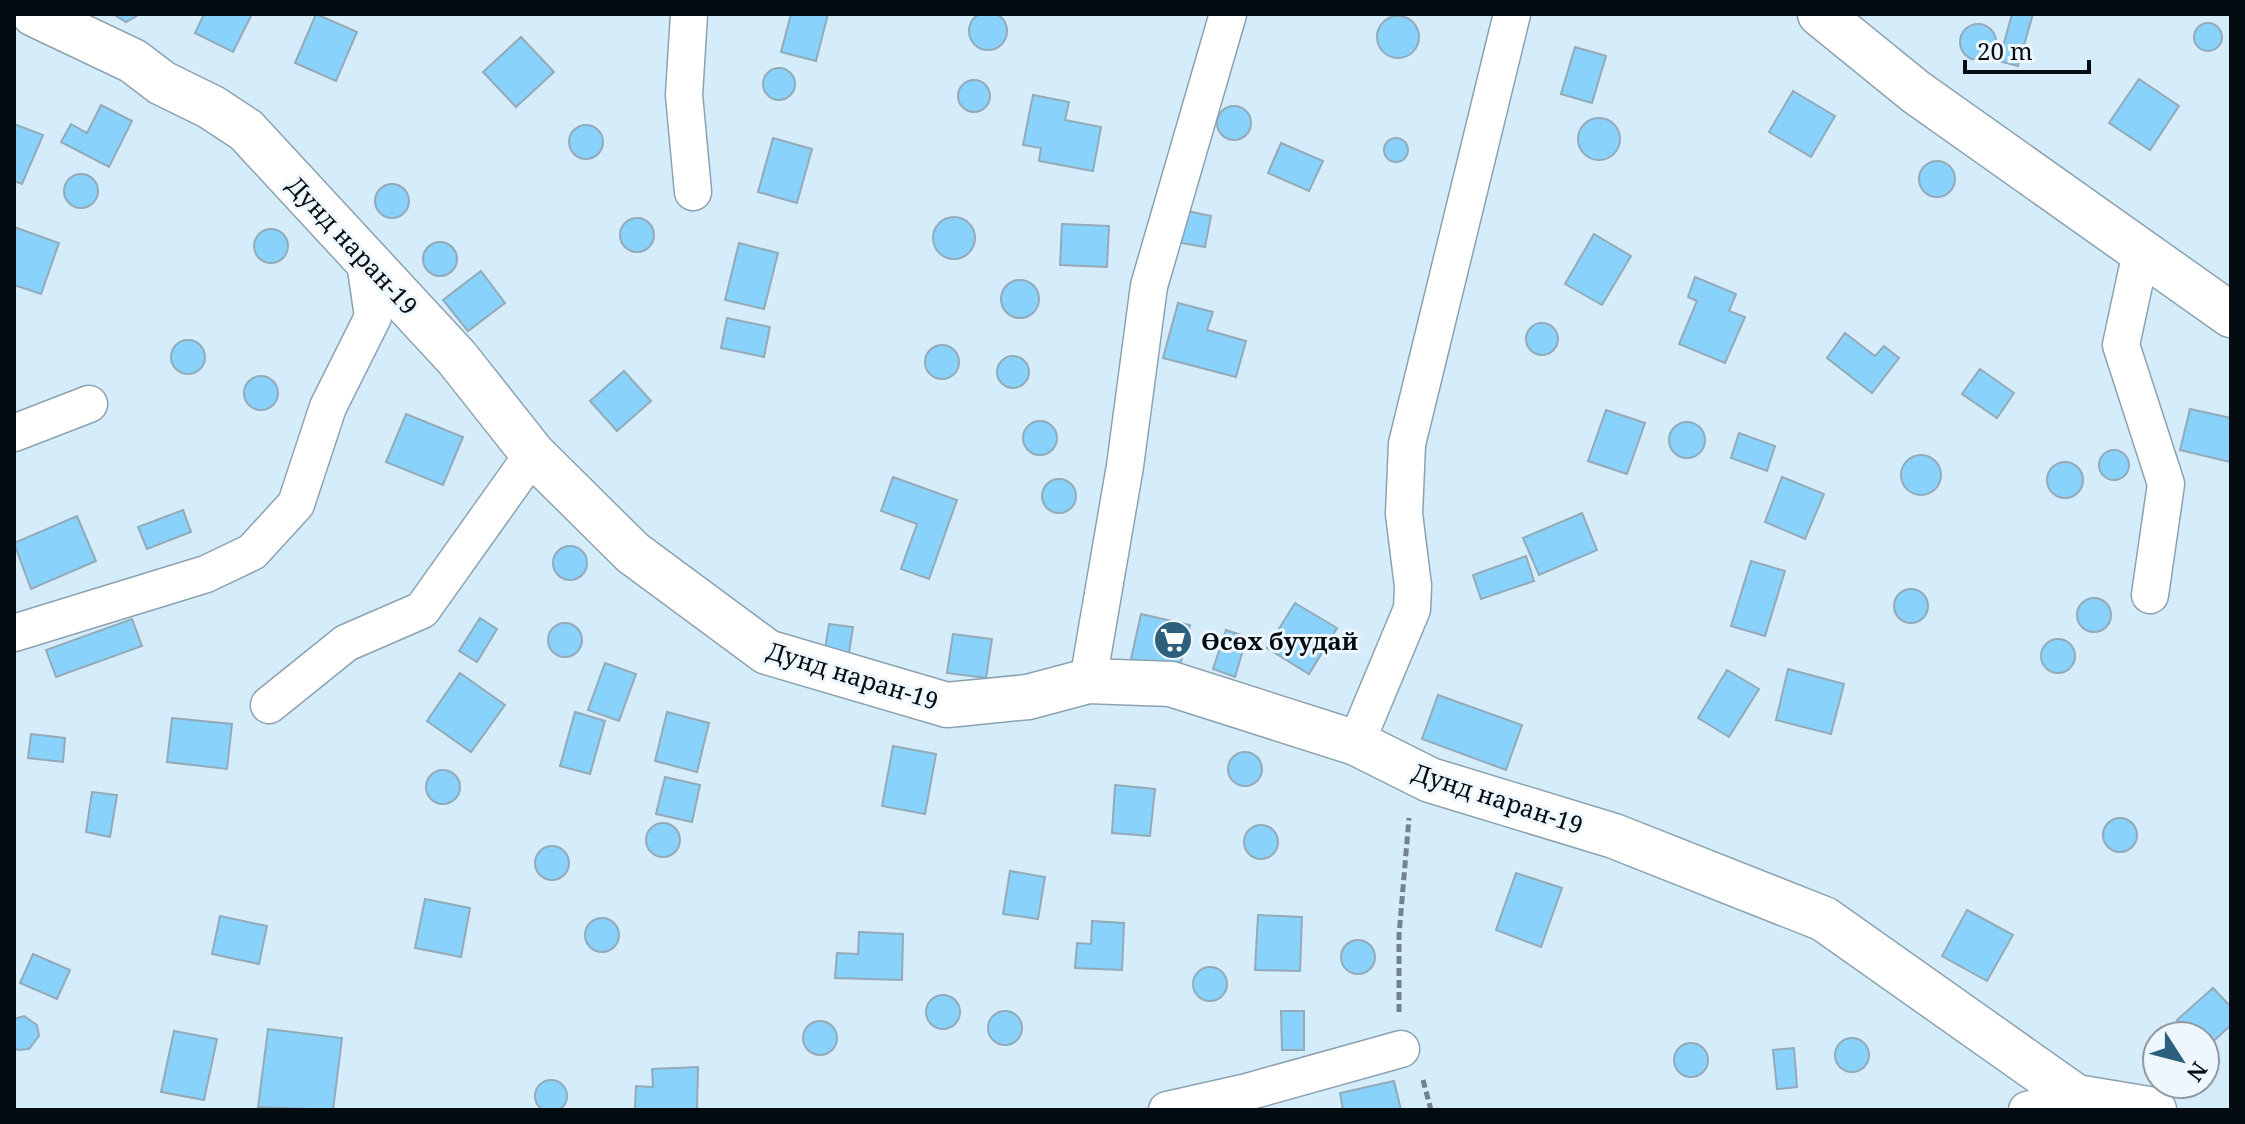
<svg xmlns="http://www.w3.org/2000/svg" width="2245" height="1124" viewBox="0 0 2245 1124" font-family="'Noto Serif',serif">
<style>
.building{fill:#88d2fc;stroke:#94aab7;stroke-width:2}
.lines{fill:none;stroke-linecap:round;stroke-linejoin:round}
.street-casing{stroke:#8da2b0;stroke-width:39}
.secondary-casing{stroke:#8da2b0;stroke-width:47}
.path{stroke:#73828c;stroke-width:5;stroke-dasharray:8 4;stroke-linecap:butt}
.street{stroke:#fff;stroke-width:36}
.secondary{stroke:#fff;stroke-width:44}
.labels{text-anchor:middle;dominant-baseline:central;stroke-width:6;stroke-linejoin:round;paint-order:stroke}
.street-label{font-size:24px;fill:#050c11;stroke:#eef7fd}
.poi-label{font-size:24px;font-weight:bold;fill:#050c11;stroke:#eef7fd;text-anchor:start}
</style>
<rect width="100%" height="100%" fill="#d5ecfb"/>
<!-- building -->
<path class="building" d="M969 31a19 19 0 1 1 38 0a19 19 0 1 1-38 0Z
M140,14L126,22L113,14Z
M204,14H252L233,52L195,33Z
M316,14L357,32L336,81L295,63Z
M791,14H828L816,61L781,52Z
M2012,14H2033L2018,66L1999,61Z
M1377 37a21 21 0 1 1 42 0a21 21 0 1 1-42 0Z
M2194 37a14 14 0 1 1 28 0a14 14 0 1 1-28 0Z
M1960 42a18 18 0 1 1 36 0a18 18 0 1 1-36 0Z
M521,37L554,72L516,107L483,72Z
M1575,47L1606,56L1592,103L1561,94Z
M763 84a16 16 0 1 1 32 0a16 16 0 1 1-32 0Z
M2139,79L2179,106L2150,150L2109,123Z
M958 96a16 16 0 1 1 32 0a16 16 0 1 1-32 0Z
M1793,91L1835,116L1811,157L1769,132Z
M1033,95L1069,102L1065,120L1101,127L1093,171L1039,161L1041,148L1023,145Z
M101,105L132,121L109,167L61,142L71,124L87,133Z
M1217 123a17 17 0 1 1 34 0a17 17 0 1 1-34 0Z
M1578 139a21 21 0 1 1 42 0a21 21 0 1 1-42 0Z
M14,124L43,135L22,184L14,181Z
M569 142a17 17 0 1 1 34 0a17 17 0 1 1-34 0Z
M773,138L812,149L797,203L758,192Z
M1384 150a12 12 0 1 1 24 0a12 12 0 1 1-24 0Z
M1281,143L1323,161L1309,191L1268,173Z
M1919 179a18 18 0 1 1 36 0a18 18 0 1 1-36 0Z
M64 191a17 17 0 1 1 34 0a17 17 0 1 1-34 0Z
M375 201a17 17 0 1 1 34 0a17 17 0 1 1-34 0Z
M1187,211L1211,216L1205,247L1181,243Z
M933 238a21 21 0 1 1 42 0a21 21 0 1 1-42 0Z
M620 235a17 17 0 1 1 34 0a17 17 0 1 1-34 0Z
M1062,224L1109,226L1107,267L1060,265Z
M14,227L59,243L41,294L14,285Z
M254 246a17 17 0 1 1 34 0a17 17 0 1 1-34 0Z
M1594,234L1631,256L1602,305L1565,284Z
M423 259a17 17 0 1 1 34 0a17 17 0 1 1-34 0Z
M739,243L778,253L764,309L725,300Z
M481,271L505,303L468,331L443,300Z
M1695,277L1736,294L1729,311L1745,317L1725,363L1679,344L1697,301L1688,297Z
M1001 299a19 19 0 1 1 38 0a19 19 0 1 1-38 0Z
M1178,303L1213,312L1207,330L1246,341L1236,377L1163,358Z
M727,318L770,327L764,357L721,348Z
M1526 339a16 16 0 1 1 32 0a16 16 0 1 1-32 0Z
M1845,333L1875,356L1884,346L1899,358L1872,393L1827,358Z
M171 357a17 17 0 1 1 34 0a17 17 0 1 1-34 0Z
M925 362a17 17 0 1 1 34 0a17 17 0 1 1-34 0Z
M997 372a16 16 0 1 1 32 0a16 16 0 1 1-32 0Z
M1980,369L2014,393L1997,418L1962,394Z
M624,371L651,401L617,431L590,401Z
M244 393a17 17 0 1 1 34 0a17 17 0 1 1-34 0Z
M2190,409L2231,418L2230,462L2180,450Z
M1606,410L1645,423L1627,474L1588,461Z
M406,414L463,437L443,485L386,462Z
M1023 438a17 17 0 1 1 34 0a17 17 0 1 1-34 0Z
M1669 440a18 18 0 1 1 36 0a18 18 0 1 1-36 0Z
M1739,433L1775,446L1767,471L1731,458Z
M2099 465a15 15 0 1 1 30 0a15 15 0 1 1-30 0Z
M1901 475a20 20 0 1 1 40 0a20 20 0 1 1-40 0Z
M2047 480a18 18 0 1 1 36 0a18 18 0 1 1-36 0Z
M893,477L957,500L929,579L901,569L917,524L881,511Z
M1782,477L1824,494L1805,539L1765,522Z
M1042 496a17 17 0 1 1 34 0a17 17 0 1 1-34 0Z
M183,510L191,532L147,549L138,527Z
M1582,513L1597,550L1539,575L1523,538Z
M77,516L96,561L31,589L14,543Z
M553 563a17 17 0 1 1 34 0a17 17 0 1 1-34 0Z
M1526,556L1534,581L1481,599L1473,575Z
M1751,561L1785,571L1765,636L1731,626Z
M1894 606a17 17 0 1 1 34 0a17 17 0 1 1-34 0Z
M2077 615a17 17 0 1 1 34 0a17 17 0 1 1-34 0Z
M1295,603L1337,628L1309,674L1267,648Z
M1141,614L1190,625L1179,670L1131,659Z
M480,618L497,629L477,662L459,651Z
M132,619L142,646L56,677L46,650Z
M548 640a17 17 0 1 1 34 0a17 17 0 1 1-34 0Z
M829,624L853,627L849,653L825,649Z
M1226,630L1247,637L1235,677L1213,669Z
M953,634L992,639L986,678L947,673Z
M2041 656a17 17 0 1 1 34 0a17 17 0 1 1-34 0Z
M605,663L636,674L619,721L588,710Z
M1788,669L1844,684L1831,734L1776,720Z
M1727,670L1759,689L1729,737L1698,718Z
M460,673L505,705L471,752L427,721Z
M1438,695L1522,725L1506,770L1422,739Z
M575,712L605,721L590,774L560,766Z
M667,712L709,723L697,772L655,761Z
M172,718L232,724L227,769L167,762Z
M31,734L65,738L63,762L28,758Z
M893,746L936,754L925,814L882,806Z
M1228 769a17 17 0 1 1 34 0a17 17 0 1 1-34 0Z
M426 787a17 17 0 1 1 34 0a17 17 0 1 1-34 0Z
M665,777L700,785L692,822L656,814Z
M1115,785L1155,789L1150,836L1112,833Z
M92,792L117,795L110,837L86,832Z
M2103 835a17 17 0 1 1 34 0a17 17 0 1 1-34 0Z
M646 840a17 17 0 1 1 34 0a17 17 0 1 1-34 0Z
M1244 842a17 17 0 1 1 34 0a17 17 0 1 1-34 0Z
M535 863a17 17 0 1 1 34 0a17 17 0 1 1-34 0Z
M1010,871L1045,877L1038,919L1003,914Z
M1516,873L1562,888L1541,947L1496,930Z
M425,899L470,908L461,957L415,948Z
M1967,910L2013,935L1987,981L1942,956Z
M1258,915L1302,917L1300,971L1255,970Z
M220,916L267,926L259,964L212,954Z
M585 935a17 17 0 1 1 34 0a17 17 0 1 1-34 0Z
M1092,921L1124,923L1122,970L1075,968L1077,943L1091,944Z
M859,932L903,934L902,980L835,978L837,953L858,954Z
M1341 957a17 17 0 1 1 34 0a17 17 0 1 1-34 0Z
M33,954L70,970L57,999L20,983Z
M1193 984a17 17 0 1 1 34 0a17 17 0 1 1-34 0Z
M2213,988L2231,1007V1025L2205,1049V1036H2192L2177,1020Z
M926 1012a17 17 0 1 1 34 0a17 17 0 1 1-34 0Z
M1281,1011H1304V1050H1282Z
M988 1028a17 17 0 1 1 34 0a17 17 0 1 1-34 0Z
M24,1016L37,1025L39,1036L29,1049L18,1050L14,1048V1019Z
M803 1038a17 17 0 1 1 34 0a17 17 0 1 1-34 0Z
M268,1029L342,1038L333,1110L258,1107Z
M174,1031L217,1039L204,1100L161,1092Z
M1835 1055a17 17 0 1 1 34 0a17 17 0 1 1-34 0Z
M1674 1060a17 17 0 1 1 34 0a17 17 0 1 1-34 0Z
M1794,1048L1797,1087L1777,1089L1773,1050Z
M698,1067L697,1110H635L636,1086L653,1087L652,1069Z
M535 1096a16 16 0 1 1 32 0a16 16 0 1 1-32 0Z
M1394,1081L1401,1110H1343L1340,1093Z"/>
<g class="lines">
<!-- street casing -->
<g class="street-casing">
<path id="street" d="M689,14L684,95L693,192
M2141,252L2121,345L2166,484L2150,595
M14,433L89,404
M14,633L206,574L252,552L296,504L328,407L373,317L364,255
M1088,681L1125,466L1149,286L1228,14
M269,705L346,643L422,610L533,454
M1356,743L1412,609L1413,586L1404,514L1407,444L1512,14
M1167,1110L1247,1092L1401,1049
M2027,1110L2076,1097"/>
</g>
<!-- secondary casing -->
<g class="secondary-casing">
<path id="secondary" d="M34,14L133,61L162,83L211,107L246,130L457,358L533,454L633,553L767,652L947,705L1028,697L1088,681L1171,684L1356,743L1430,780L1614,836L1824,919L2076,1097L2154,1110
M1820,14L1916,92L2231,315"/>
</g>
<!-- path -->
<path class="path" d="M1399,1012V935L1409,818
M1423,1080L1431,1110"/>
<!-- street -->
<use href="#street" class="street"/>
<!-- secondary -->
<use href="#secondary" class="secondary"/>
</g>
<!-- icons -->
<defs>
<g id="supermarket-disc" transform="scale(2)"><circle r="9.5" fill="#2c607d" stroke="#eef7fd"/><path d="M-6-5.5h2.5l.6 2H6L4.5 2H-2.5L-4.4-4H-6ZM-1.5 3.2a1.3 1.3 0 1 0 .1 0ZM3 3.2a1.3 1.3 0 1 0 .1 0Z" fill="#fff"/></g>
</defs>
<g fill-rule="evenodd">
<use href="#supermarket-disc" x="1173" y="640"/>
</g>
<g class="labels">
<!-- street labels -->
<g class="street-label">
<text transform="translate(353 245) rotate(47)">Дунд наран-19</text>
<text transform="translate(853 675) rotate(17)">Дунд наран-19</text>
<text transform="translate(1498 798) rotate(18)">Дунд наран-19</text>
</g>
<!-- poi labels -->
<g class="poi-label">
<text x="1201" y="640">Өсөх буудай</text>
</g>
</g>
<!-- border -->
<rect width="2245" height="1124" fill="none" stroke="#050c11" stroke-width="32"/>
<!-- north arrow -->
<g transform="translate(2181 1060) rotate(126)"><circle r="38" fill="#eef7fd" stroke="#91999f" stroke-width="2"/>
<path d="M0-6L14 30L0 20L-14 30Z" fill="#2c607d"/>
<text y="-12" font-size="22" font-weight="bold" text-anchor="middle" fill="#050c11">N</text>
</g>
<!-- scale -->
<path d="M1965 60v12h124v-12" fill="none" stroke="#050c11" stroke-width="4"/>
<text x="1977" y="60" font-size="24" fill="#050c11" stroke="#eef7fd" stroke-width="6" paint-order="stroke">20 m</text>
</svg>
